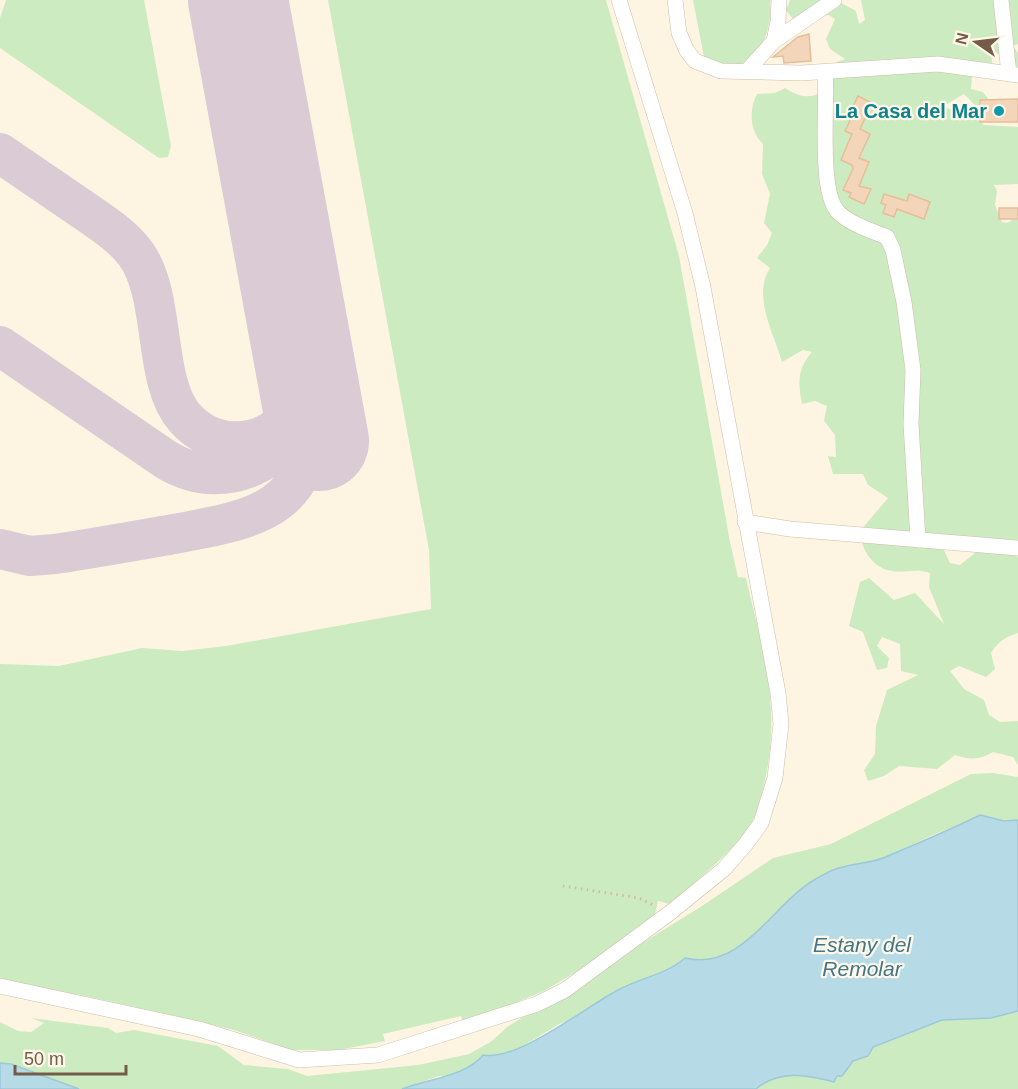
<svg xmlns="http://www.w3.org/2000/svg" width="1018" height="1089" viewBox="0 0 1018 1089" font-family="Arial,sans-serif">
<style>
.green{fill:#cdebc0;fill-rule:evenodd}
.water{fill:#b6dbe7;stroke:#9cc9d9;stroke-width:1.5}
.lines{fill:none;stroke-linecap:round;stroke-linejoin:round}
.taxiway{stroke:#dacbd4;stroke-width:40}
.runway{stroke:#dacbd4;stroke-width:100}
.building{fill:#f3d6b9;stroke:#e6be99;stroke-width:1.5}
.minor-casing{stroke:#cebda9;stroke-width:16}
.path{stroke:#d8b99c;stroke-width:3;stroke-dasharray:1.5 4.5;stroke-linecap:butt}
.minor{stroke:#fff;stroke-width:15}
.culture-dot{fill:#0f9aa8;stroke:#fff8e9;stroke-width:2}
.labels{text-anchor:middle;dominant-baseline:central;stroke-width:4.5;stroke-linejoin:round;paint-order:stroke}
.culture-label{font-size:20px;font-weight:bold;fill:#0d838f;stroke:#fff8e9;text-anchor:end}
.water-label{font-size:21px;font-style:italic;fill:#41768a;stroke:#fff8e9}
</style>
<rect width="100%" height="100%" fill="#fdf5e2"/>
<!-- green -->
<path class="green" d="M6,0H144L171,146L168,157L159,158L0,48V18Z
M328,0H606L679,256L730,542L738,577L746,578C763,651 782,708 764,785C761,796 759,809 753,820C739,848 694,882 670,904L658,901L655,914L603,956L544,991L464,1024L461,1016L383,1034L385,1041L339,1050H291L234,1030L193,1020L81,995L0,982V664L59,666L142,648L182,651L226,646L431,609L429,550Z
M693,0H773L770,2C773,24 762,65 732,65C723,64 712,60 704,57Z
M790,0H836L856,11L859,24L865,20L861,0H1018V44L1013,46L1018,53V70L1003,68L999,55L991,48L992,63L979,64L972,75L971,89L983,92L989,100L985,107L975,105L964,94L942,107L971,114L984,125L1018,127V184L994,185L997,191L995,205L1002,222L1007,223L1018,217V544H1001L1018,557V633C1005,637 999,641 991,653L995,669L986,677L959,666L950,671L964,689L984,700L989,715L1000,722L1018,721V765L1013,757L993,752C979,760 970,760 955,755L937,769L899,766L884,776L868,781L864,770L875,754L876,726L887,690L918,675L901,671L900,644L882,637L877,646L889,658L887,668L877,670L863,632L849,626L860,582L869,578L894,600L915,593L944,624L929,587L930,573C917,568 905,573 892,571C872,568 861,549 860,531L888,498L868,485L863,474H833L828,456L836,457L835,435L824,421L827,406L815,401L802,404C798,383 797,369 812,352L803,350L782,362C774,334 752,296 770,268L757,258L767,245L772,233L764,223L770,194L762,174L763,144C749,131 749,109 757,94L775,93L785,88C799,97 808,99 823,92L830,65L845,59L830,49L826,39L835,19L829,15L819,16L799,27L786,10ZM985,545L960,565L950,563L943,548Z
M993,773L1018,777V820C1001,821 980,819 963,824C937,831 911,846 887,857C862,867 838,865 813,881C772,906 741,971 685,958L676,965L620,989L574,1019L559,1024L523,1046L449,1076H439L402,1089H79L11,1064L0,1063V1022L18,1031L31,1032L44,1023L31,1018L108,1028L116,1033L134,1030L218,1046L244,1065L288,1069L307,1076L418,1065L469,1054L492,1041L507,1027L702,906L773,858L831,844L971,774Z
M1018,1011V1089H756C779,1069 806,1074 833,1081L837,1076H842L853,1061L868,1056L873,1047L942,1020L991,1018Z"/>
<!-- water -->
<path class="water" d="M980,815L1004,821L1018,820V1011L991,1018L942,1020L873,1047L868,1056L853,1061L842,1076H837L834,1082C806,1075 779,1069 756,1089H402C427,1079 467,1076 483,1055C517,1062 587,1006 618,990C640,978 667,974 685,958C741,972 772,905 814,880C821,876 834,868 843,867C857,863 874,863 888,856C918,843 950,830 980,815Z
M0,1063L11,1064L79,1089H0Z"/>
<g class="lines">
<!-- taxiway -->
<path class="taxiway" d="M0,153C26,171 53,189 79,207C99,221 121,234 136,254C167,298 152,381 185,418C213,451 267,449 291,412C299,399 302,383 306,369
M0,346L165,459C208,486 260,476 290,435
M0,549L30,556L55,554C95,548 134,541 174,534C256,519 313,510 312,410"/>
<!-- runway -->
<path class="runway" d="M238,0L319,441"/>
</g>
<!-- building -->
<path class="building" d="M809,34L811,61L784,63L783,56L773,57L798,37Z
M858,96L872,103L860,129L870,134L859,158L869,162L859,186L871,189L864,204L849,197L851,193L843,190L853,169L852,165L841,160L852,134L845,131L855,110L852,109Z
M1018,99V122H980V100Z
M884,194L907,201L909,194L930,202L924,219L897,209L894,217L883,213L886,205L881,203Z
M999,208H1018V219H999Z"/>
<g class="lines">
<!-- minor casing -->
<g class="minor-casing">
<path id="minor" d="M675,0L679,33L687,51L695,61L721,71L801,73L938,64L1018,75
M1001,0L1009,74
M774,41L778,22L779,0
M746,72L774,41L834,0
M825,72C828,103 818,191 838,212C850,224 872,231 887,237L893,250L904,302L913,370L911,424L918,540
M745,522L790,529L1018,548
M0,986L199,1029L299,1060L378,1055L537,1004L565,990L671,912L724,869L745,845L761,823L775,778L781,724L778,693L703,287L685,213L619,0"/>
</g>
<!-- path -->
<path class="path" d="M563,886L639,898L655,906"/>
<!-- minor -->
<use href="#minor" class="minor"/>
</g>
<!-- markers -->
<circle class="culture-dot" cx="999" cy="111" r="6"/>
<g class="labels">
<!-- culture labels -->
<g class="culture-label">
<text x="987" y="111">La Casa del Mar</text>
</g>
<!-- water labels -->
<g class="water-label">
<text x="862" y="944">Estany del<tspan x="862" dy="24">Remolar</tspan></text>
</g>
</g>
<!-- north arrow -->
<g transform="translate(976 42) rotate(284)" stroke="#fff8e9" stroke-width="4.5" paint-order="stroke">
<path d="M0-4.5L10 22L0 15L-10 22Z" fill="#755c48"/>
<text y="-9" font-size="16" font-weight="bold" text-anchor="middle" fill="#755c48">N</text>
</g>
<!-- scale -->
<path d="M15 1065v9h111v-9" fill="none" stroke="#755c48" stroke-width="3"/>
<text x="24" y="1065" font-size="18" fill="#755c48" stroke="#fff8e9" stroke-width="4.5" paint-order="stroke">50 m</text>
</svg>
